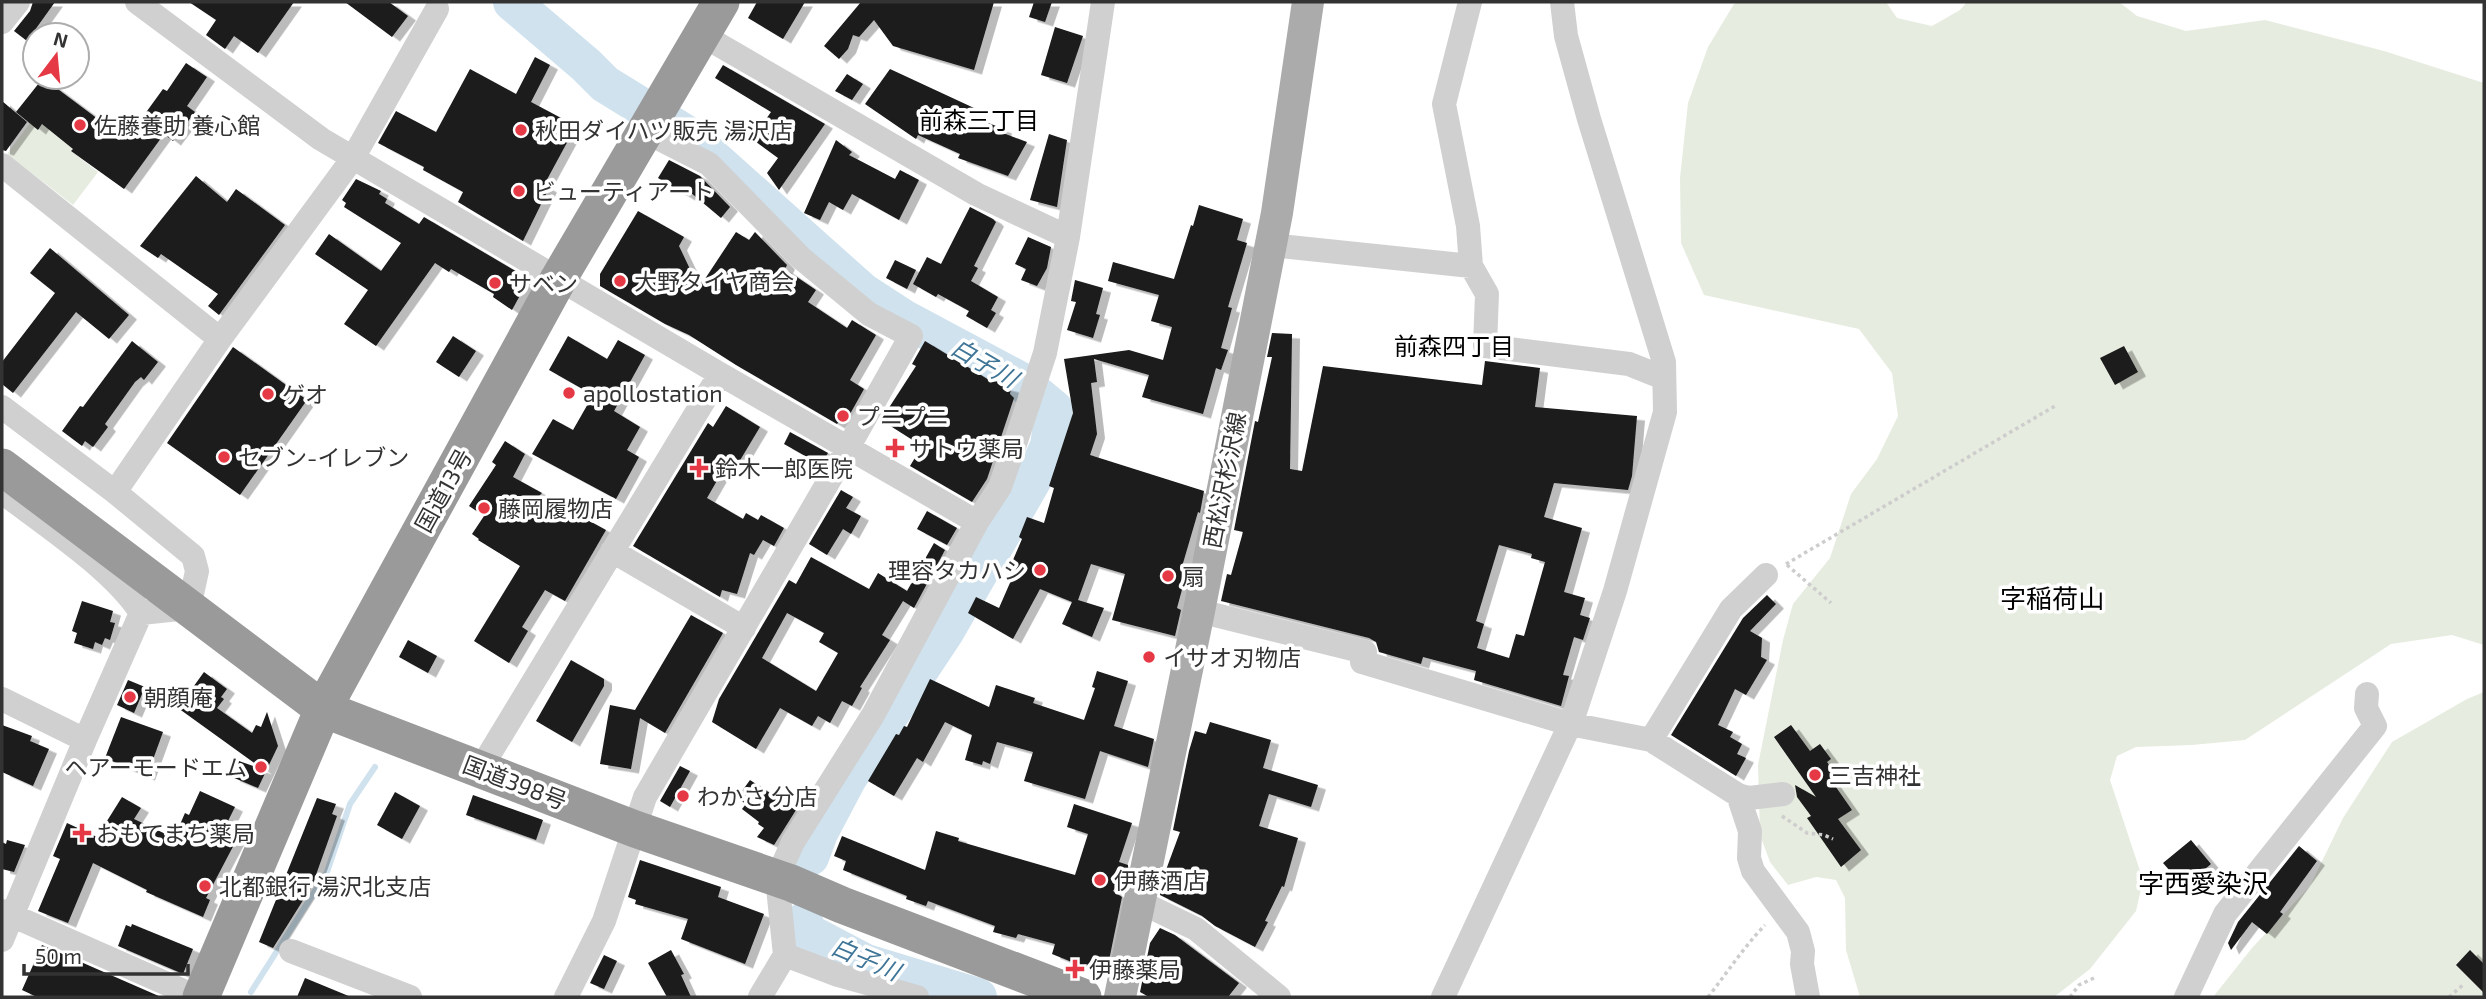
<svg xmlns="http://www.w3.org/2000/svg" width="2486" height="999" viewBox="0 0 2486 999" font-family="'Exo 2','Noto Sans JP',sans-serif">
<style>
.green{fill:#e6ecdf}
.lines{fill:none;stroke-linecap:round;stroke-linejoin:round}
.stream{stroke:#cfe2ee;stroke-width:6}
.river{stroke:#cfe2ee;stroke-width:38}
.building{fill:#1a1a1a;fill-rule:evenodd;filter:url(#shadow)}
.path{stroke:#cdcdcd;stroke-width:3.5;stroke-dasharray:3.5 3.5;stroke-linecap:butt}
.minor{stroke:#d0d0d0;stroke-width:24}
.major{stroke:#ababab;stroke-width:32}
.highway{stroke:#9a9a9a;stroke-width:37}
.poi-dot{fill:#e63946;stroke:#fff;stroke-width:2.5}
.labels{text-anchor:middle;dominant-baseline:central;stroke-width:7;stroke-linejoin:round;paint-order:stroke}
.poi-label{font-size:23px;fill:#333;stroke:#fff;text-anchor:start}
.street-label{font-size:23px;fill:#333;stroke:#fff}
.neighbourhood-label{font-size:24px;fill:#000;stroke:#fff}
.water-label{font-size:24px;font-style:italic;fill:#3f7597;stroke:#fff}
.quarter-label{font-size:26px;fill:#000;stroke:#fff}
</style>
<defs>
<filter id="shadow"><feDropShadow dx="8" dy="4.5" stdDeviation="0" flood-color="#0004"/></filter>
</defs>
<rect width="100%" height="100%" fill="#fff"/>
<!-- green -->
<path class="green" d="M1739,2H1886L1897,18L1932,26L1960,10L1967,2H2119L2137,16L2186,31L2265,20L2384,51L2484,83V645L2452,635L2391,644L2245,740L2192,745L2136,747L2117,756L2110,780L2143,880L2136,911L2090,969L2054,997H1860L1846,950L1845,898L1836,880L1816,877L1788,885L1770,862L1760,835L1758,765L1783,640L1793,604L1830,558L1851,494L1877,459L1898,416L1892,373L1859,329L1704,295L1681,243L1680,178L1688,103L1708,47L1734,4Z
M50,114L55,134L69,145L81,138L71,151L98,172L73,205L7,154L30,123L38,130Z
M2484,692V997H2213L2252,948L2310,886L2343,818L2392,742L2467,699Z"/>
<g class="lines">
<!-- stream -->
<path class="stream" d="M251,992L327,872L350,804L375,767"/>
<!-- river -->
<path class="river" d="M512,2L586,65L605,84L686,134L863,292L903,318L1019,380L1054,409L1049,446L1036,474L945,632L848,778L819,833L810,857
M804,921L807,932L866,963L978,997"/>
</g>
<!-- building -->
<path class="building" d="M33,2H55L27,41L14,31L30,11Z
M189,2H294L258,53L234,36L225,49L206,35L216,20Z
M345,2H389L408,16L392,37Z
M757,2H805L783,39L748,18Z
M861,2H994L974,70L893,46L874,20L859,37L853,35L848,49L839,59L824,46Z
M1034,2H1052L1045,22L1029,17Z
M1055,27L1083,36L1067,83L1041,75Z
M535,57L550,65L531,102L576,126L544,185L549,188L523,241L458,202L463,192L423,170L424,167L378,143L396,111L436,132L470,69L516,94Z
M186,63L207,77L187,106L195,112L173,141L164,134L124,189L71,151L73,149L42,124L38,130L16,112L43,78L126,140L163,89L167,91Z
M723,65L825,124L779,190L767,173L778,158L752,139L771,112L715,78Z
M890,69L974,108L970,116L1004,129L1003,133L1027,142L1008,176L958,158L960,154L918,135L916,139L865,104Z
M847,74L863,84L852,100L835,91Z
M2,101L27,122L6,151L2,150Z
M1049,134L1067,140L1057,207L1030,200Z
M836,140L852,152L849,155L895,179L900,170L919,180L899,220L852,194L843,210L829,202L820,220L804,213Z
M669,160L700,176L730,207L721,218L690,192L687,196L658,178Z
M196,176L227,202L236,189L285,225L219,315L208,306L218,294L161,254L158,258L140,246Z
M356,179L381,191L379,194L387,199L385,203L419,224L424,217L529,279L512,310L493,297L494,294L451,269L449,272L435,263L376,346L344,324L368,290L315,254L329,234L381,271L401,243L344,207L346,203L342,200Z
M1199,205L1243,219L1237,240L1247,243L1228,307L1232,308L1221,348L1228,350L1221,370L1216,368L1203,414L1142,397L1149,375L1094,359L1097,382L1091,383L1097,434L1090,455L1204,491L1200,513L1198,512L1181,570L1187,571L1177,608L1181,610L1175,636L1112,620L1125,574L1091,564L1078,600L1104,608L1092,637L1062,624L1072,602L1040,589L1013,639L968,613L976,597L999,608L1016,569L1010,567L1022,539L1019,537L1027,517L1044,523L1054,488L1049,486L1073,413L1064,359L1129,350L1163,360L1172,327L1151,321L1159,295L1108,281L1113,262L1174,279L1191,225L1193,226Z
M970,207L993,219L996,222L974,266L978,268L971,281L998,297L991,310L996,313L987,328L966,316L969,311L938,294L936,297L913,284L927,257L941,264Z
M638,211L684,237L679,246L699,288L736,232L749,240L755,232L787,265L785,269L816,290L808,302L847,328L852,320L876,335L850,380L864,389L845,423L840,420L837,424L736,365L689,335L665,324L600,286V274Z
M1028,237L1051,247L1047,268L1037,286L1021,280L1026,269L1015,264Z
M50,248L129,315L109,339L76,312L13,393L2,384V362L55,293L30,273Z
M895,260L916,270L907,289L886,278Z
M1075,280L1103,288L1096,314L1100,315L1093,338L1067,330L1076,302L1071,301Z
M1272,333L1292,334L1290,469L1302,471L1323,366L1482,385L1485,361L1540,368L1535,407L1637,416L1632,476L1628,490L1554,483L1544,517L1582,528L1564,592L1585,598L1580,615L1590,618L1583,640L1574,637L1563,675L1569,676L1561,706L1474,680L1476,671L1423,657L1421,664L1379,652L1376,642L1369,638L1221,601L1227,574L1231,575L1243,532L1234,530L1255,421L1258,422L1272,357H1267ZM1499,545L1532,554L1531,558L1545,562L1524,636L1516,634L1509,658L1477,648L1484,624L1476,621Z
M453,336L476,351L459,377L436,362Z
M568,336L607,359L618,340L645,355L614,411L640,427L627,450L639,457L616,499L532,454L553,419L573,430L593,395L549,370Z
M132,341L158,362L144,380L141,377L135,382L105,424L108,427L93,447L85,441L82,446L62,431L80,406L83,407Z
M925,341L989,380L999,382V385L1011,388L1010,394L1014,398L987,479L972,502L910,466L922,446L881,420L916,366L912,364Z
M2124,346L2138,372L2115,385L2100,358Z
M233,347L307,400L240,495L167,443Z
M726,406L760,427L739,462L730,458L707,498L743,519L746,513L758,520L761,515L784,528L774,546L763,540L754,555L750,553L737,594L722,590L720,597L633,546L708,423L713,427Z
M790,432L828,453L821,465L784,444Z
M505,441L525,454L513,477L542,493L539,496L571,516L573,512L606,530L565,601L545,590L522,627L528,631L509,663L474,641L520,566L478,540L479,539L472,534L484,516L469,506L496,465L492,462Z
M841,490L853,497L846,508L861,516L851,534L843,529L827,555L809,544Z
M927,511L957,528L947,545L917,529Z
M934,543L945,550L914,608L903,601L882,635L890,640L860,687L862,688L852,706L842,701L830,723L818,716L812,726L780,708L756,749L712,722L719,699L789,580L796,584L811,557L869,589L878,573L907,591ZM787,613L824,633L819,642L838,653L816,691L762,658Z
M1767,595L1776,604L1750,631L1762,638L1761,657L1767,660L1746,695L1735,689L1718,725L1733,732L1730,737L1742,744L1737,754L1746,758L1736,776L1671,735L1743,618Z
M82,601L113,611L110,622L115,623L110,640L105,638L102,645L95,642L93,649L74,643L77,633L72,631Z
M691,615L723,633L665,733L640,718L631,769L600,764L610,705L635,710Z
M408,640L437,656L428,673L399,657Z
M571,660L604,679V686L572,742L536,721Z
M1097,671L1128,681L1114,726L1154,739L1148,767L1100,751L1085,799L1024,781L1033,752L997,742L990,764L983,761L982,765L965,760L972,735L945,722L923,762L917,758L894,796L868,781L896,734L899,735L904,726L907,727L930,679L989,707L996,685L1035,698L1033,703L1084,720L1095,688L1092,687Z
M204,672L227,689L221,697L224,699L217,708L252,733L256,725L261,727L267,712L278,746L258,788L232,777L239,761L264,770L178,708Z
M128,680L145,687L134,713L117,705Z
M121,717L163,732L147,776L105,758Z
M1210,722L1271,740L1263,768L1318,785L1311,807L1269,794L1259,826L1298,838L1284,887L1282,886L1265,921L1268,922L1255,947L1215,926L1202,916L1160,895L1163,878L1180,832L1173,830L1189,751L1195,731L1206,734Z
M2,725L32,736L30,741L49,749L33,786L2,772Z
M1791,725L1810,751L1820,744L1831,759L1827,762L1836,775L1831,780L1852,810L1838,819L1861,850L1841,867L1807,818L1811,816L1797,797L1795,785L1816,797L1774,737Z
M680,766L690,771L670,807L660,801Z
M750,780L796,810L774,845L757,837L764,828L758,824L759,822L742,809L746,804L737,798Z
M200,791L235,807L227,823L230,825L227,832L238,837L206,898L210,900L203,917L146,892L147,890L93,863L68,923L38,911L60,859L53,856L67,823L97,837L122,797L141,808L134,819L174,838L185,813L189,815Z
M395,792L420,806L402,839L377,825Z
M473,795L543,820L536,840L466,815Z
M317,798L336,804L332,814L337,816L312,886L273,948L259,942Z
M1074,804L1132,823L1119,862L1128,865V868L1113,891L1122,897L1107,970L1094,971L1052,954L1055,944L1018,934L1016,938L993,932L995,926L928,901L926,906L906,899L907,896L843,870L846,861L834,856L842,836L925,870L936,831L959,838L958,841L1075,875L1088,834L1067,827Z
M7,840L25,845L14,872L2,869V842L6,844Z
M2191,840L2211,864L2192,880L2186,874L2178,880L2163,863Z
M2299,846L2317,861L2280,912L2283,914L2267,934L2252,922L2231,950L2228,943L2238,922Z
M640,860L721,887L718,897L764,914L745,964L681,939L688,919L635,904L636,900L628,897Z
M132,924L193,949L183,974L118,946L126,925L131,927Z
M1160,928L1175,935L1239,983L1228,997H1149L1140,992L1150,943Z
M42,945L161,997H37L22,990Z
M671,950L684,974L681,975L691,997H667L648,963Z
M2470,950L2484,964V993L2456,965Z
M604,955L617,961L604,989L590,983Z
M305,978L351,997H297Z"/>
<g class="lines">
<!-- path -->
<path class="path" d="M1786,564L2055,406
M1787,565L1831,603
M1782,816L1807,833L1824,835L1833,839
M1708,997C1727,973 1743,948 1765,925
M2070,997L2079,985L2094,978
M2449,997L2464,984"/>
<!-- minor -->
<path class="minor" d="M137,2L321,139L720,374L977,522
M1470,2L1444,104L1468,226L1471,266L1487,294L1485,346L1629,364L1664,378
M2,22L18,2
M702,35L976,194L1068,237
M2,165L220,339
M1270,245L1471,266
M2,407L115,492L193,556L197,571L189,608L141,613
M2,492C44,524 114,570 141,613
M115,492L220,339L353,158L437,9
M612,551L744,628
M1199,611L1365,652L1362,662L1570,724L1651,740L1731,609L1766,575
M2,699L85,740
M1651,740L1738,795L1749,798L1783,794
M481,768L720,374
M1738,795L1750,831L1749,858L1753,871L1798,932L1803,951L1802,964L1808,997
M1140,902L1196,929L1279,997
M2,911L197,997
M2,940L85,740L141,613
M291,951L410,997
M785,955L838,975L917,997
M566,997L604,921L645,797L848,448L911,336L869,314L801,258L709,164L646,132
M760,997L785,955L777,878L793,842L873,715L977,522L1000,487L1015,444L1045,353L1068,237L1103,2
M1443,997L1573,718L1615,591L1665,412L1664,362L1589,119L1566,36L1562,2
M2186,997L2225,914L2375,726L2366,708L2367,694"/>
<!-- major -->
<path class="major" d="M1120,997L1199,611L1277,213L1308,2"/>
<!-- highway -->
<path class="highway" d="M2,467L323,709L635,829L791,883L842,905L1083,997
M201,997L323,709L559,278L721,2"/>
</g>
<!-- markers -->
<g class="poi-dot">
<circle cx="80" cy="125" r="7"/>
<circle cx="521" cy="130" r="7"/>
<circle cx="519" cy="191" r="7"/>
<circle cx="620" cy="281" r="7"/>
<circle cx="495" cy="283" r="7"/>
<circle cx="569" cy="393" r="7"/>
<circle cx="268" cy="394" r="7"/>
<circle cx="843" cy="416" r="7"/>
<path d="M891.5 437.5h7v7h7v7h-7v7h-7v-7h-7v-7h7z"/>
<circle cx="224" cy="457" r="7"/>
<path d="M695.5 457.5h7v7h7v7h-7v7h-7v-7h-7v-7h7z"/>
<circle cx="484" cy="508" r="7"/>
<circle cx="1040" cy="570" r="7"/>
<circle cx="1168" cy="576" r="7"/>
<circle cx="1149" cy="657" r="7"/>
<circle cx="130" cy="697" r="7"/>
<circle cx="261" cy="767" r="7"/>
<circle cx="1815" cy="775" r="7"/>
<circle cx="683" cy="796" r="7"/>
<path d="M78.5 822.5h7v7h7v7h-7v7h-7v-7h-7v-7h7z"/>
<circle cx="1100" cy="880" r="7"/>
<circle cx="205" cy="886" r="7"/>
<path d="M1071.5 958.5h7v7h7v7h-7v7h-7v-7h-7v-7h7z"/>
</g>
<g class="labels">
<!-- poi labels -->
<g class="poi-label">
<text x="94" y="125">佐藤養助 養心館</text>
<text x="535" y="130">秋田ダイハツ販売 湯沢店</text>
<text x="533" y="191">ビューティアート</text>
<text x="634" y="281">大野タイヤ商会</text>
<text x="509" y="283">サベン</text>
<text x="583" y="393">apollostation</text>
<text x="282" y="394">ゲオ</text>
<text x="857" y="416">プニプニ</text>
<text x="909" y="448">サトウ薬局</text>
<text x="238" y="457">セブン-イレブン</text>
<text x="715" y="468">鈴木一郎医院</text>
<text x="498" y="508">藤岡履物店</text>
<text x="1026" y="570" text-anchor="end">理容タカハシ</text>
<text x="1182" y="576">扇</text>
<text x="1163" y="657">イサオ刃物店</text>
<text x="144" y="697">朝顔庵</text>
<text x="247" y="767" text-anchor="end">ヘアーモードエム</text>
<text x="1829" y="775">三吉神社</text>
<text x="697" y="796">わかさ 分店</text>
<text x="96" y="833">おもてまち薬局</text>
<text x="1114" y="880">伊藤酒店</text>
<text x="219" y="886">北都銀行 湯沢北支店</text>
<text x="1089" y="969">伊藤薬局</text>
</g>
<!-- street labels -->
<g class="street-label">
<text transform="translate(1224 480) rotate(-79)">西松沢杉沢線</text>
<text transform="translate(443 490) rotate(-61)">国道13号</text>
<text transform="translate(515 782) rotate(21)">国道398号</text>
</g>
<!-- neighbourhood labels -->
<g class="neighbourhood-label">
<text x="979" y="119">前森三丁目</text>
<text x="1454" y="345">前森四丁目</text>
</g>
<!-- water labels -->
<g class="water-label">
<text transform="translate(985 362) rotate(30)">白子川</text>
<text transform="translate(866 958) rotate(23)">白子川</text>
</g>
<!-- quarter labels -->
<g class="quarter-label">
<text x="2052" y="597">字稲荷山</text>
<text x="2203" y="882">字西愛染沢</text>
</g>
</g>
<!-- border -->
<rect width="2486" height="999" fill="none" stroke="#333333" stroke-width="7"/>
<!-- north arrow -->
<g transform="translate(56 56) rotate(16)"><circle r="33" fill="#ffffff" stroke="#adadad" stroke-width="2"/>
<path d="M0-5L12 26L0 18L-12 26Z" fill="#e63946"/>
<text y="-10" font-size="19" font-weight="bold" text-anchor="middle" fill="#333333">N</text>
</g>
<!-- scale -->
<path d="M24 964v10h164v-10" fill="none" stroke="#333333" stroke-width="3.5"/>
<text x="35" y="964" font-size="21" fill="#333333" stroke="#ffffff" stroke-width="5" paint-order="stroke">50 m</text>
</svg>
